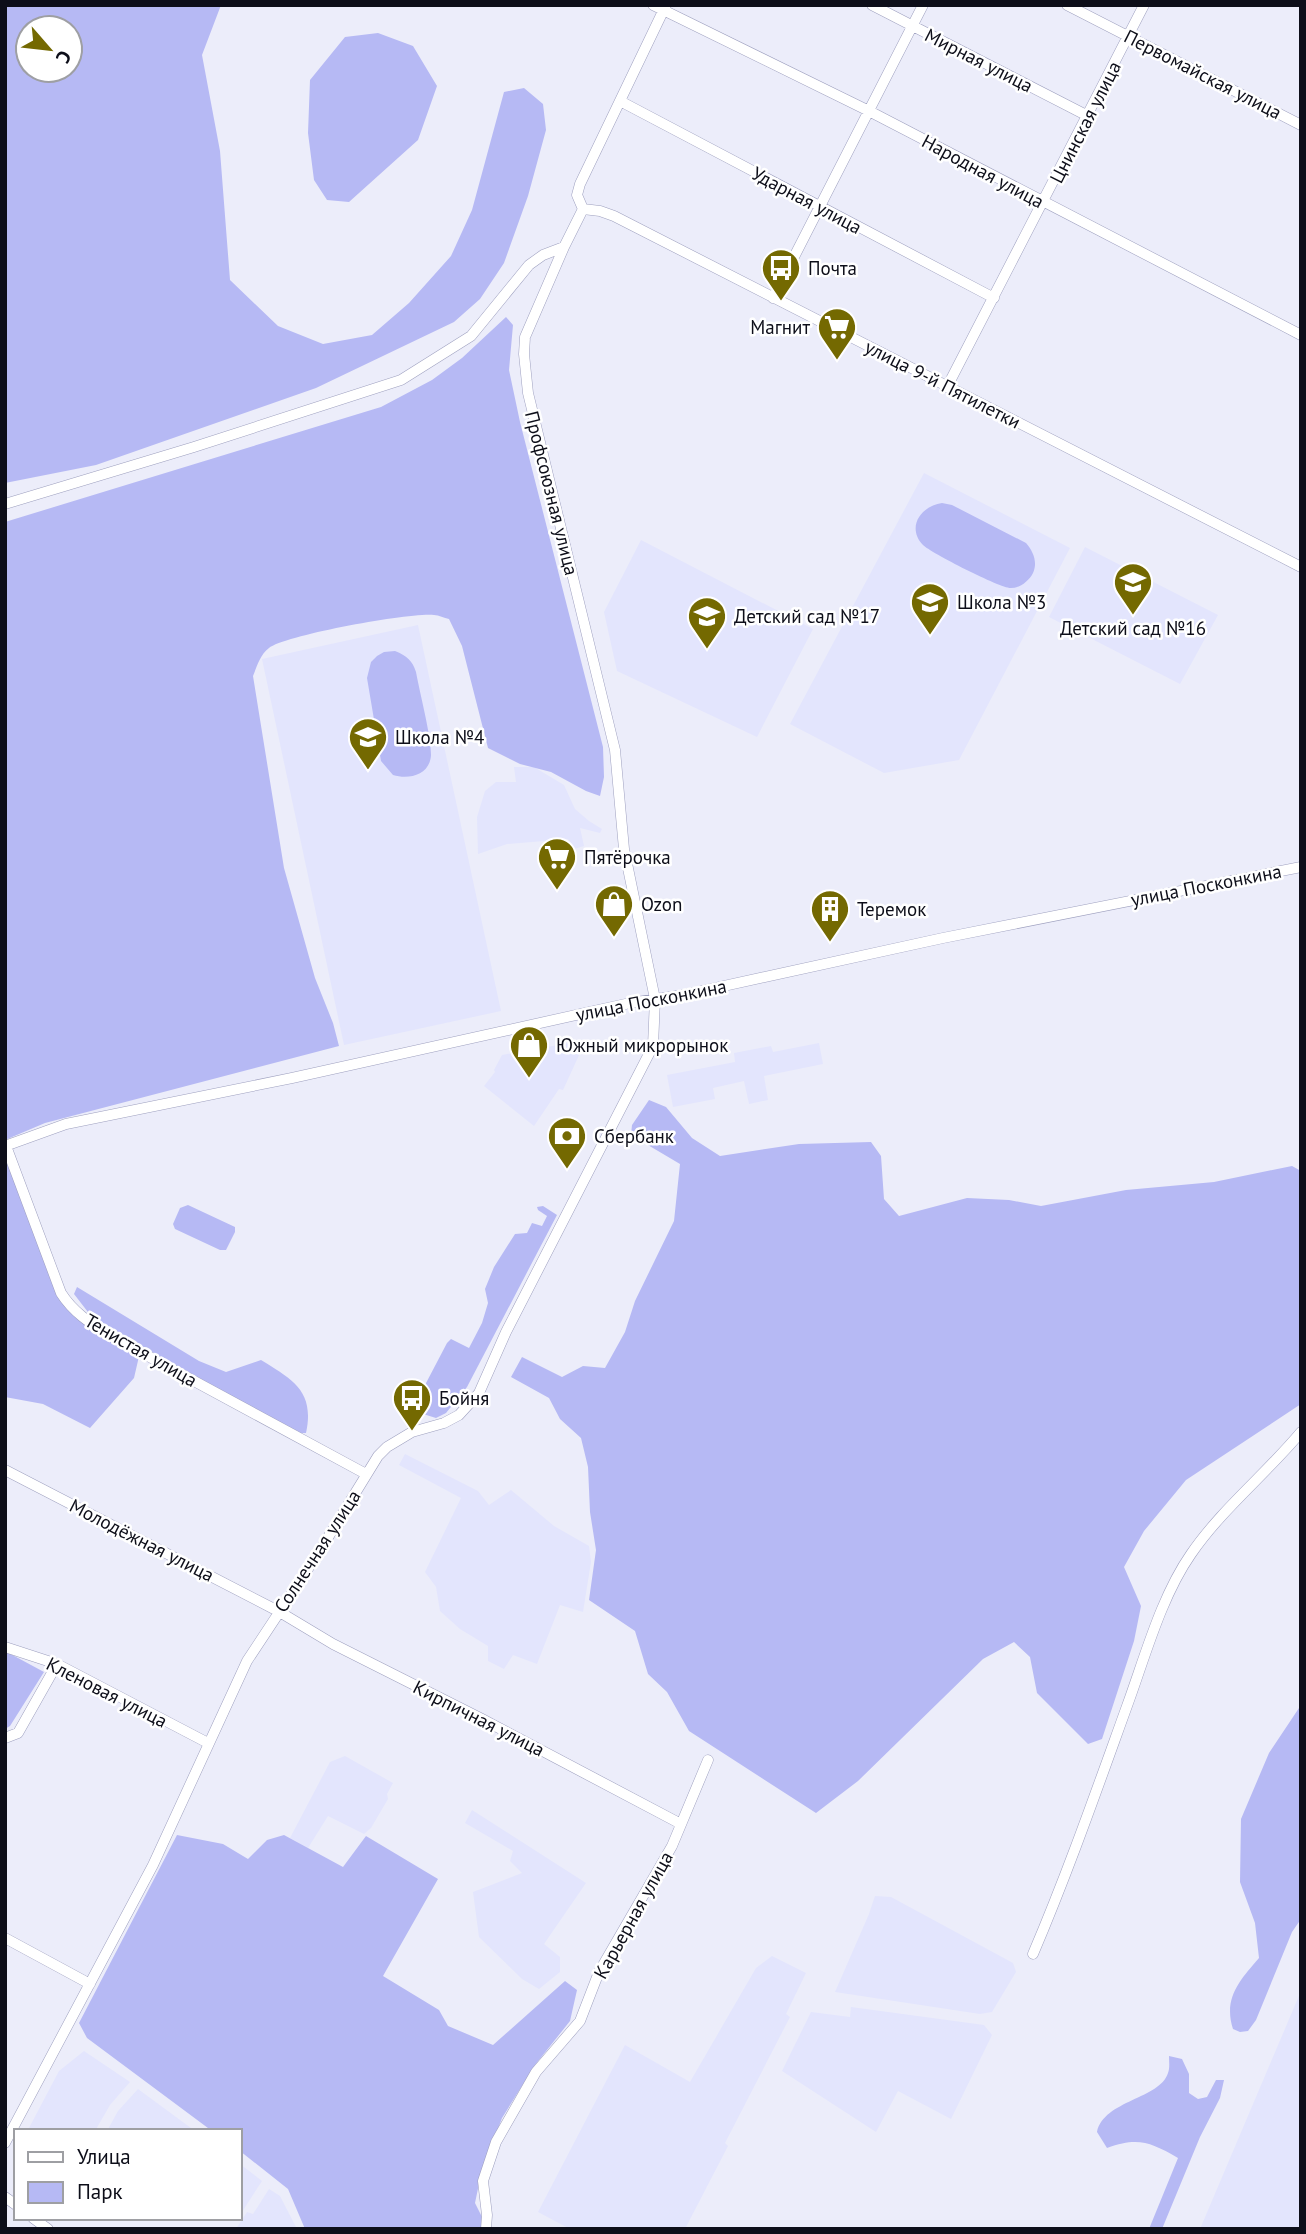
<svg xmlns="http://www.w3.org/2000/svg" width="1306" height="2234" viewBox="0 0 1306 2234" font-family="'PT Sans',sans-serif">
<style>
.built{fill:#e3e5fd}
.green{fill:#b6b9f4;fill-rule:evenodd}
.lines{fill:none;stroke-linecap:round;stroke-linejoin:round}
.minor-casing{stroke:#9ea0bf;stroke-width:11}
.minor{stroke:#fff;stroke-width:10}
.labels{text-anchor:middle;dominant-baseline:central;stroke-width:5;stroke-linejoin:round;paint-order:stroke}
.street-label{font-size:19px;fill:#0d0e19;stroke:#fff}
.poi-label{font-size:19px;fill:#0d0e19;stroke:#fff;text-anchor:start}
</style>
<rect width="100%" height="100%" fill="#ecedfa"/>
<!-- built -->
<path class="built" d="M924,473L1070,548L959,760L884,773L790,724Z
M641,540L813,629L757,737L617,671L604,612Z
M1085,547L1218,615L1180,684L1049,617Z
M418,625L501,1011L344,1045L262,659Z
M514,767H534L564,785L575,809L589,821L602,829L600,833L580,828L584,846L574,849L568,839L507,844L478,854L477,817L485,791L496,782H516Z
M586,1040L563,1090L559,1089L534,1126L484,1086L495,1072L494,1070L502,1055Z
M819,1043L823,1064L764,1076L768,1100L749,1104L744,1081L713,1088L715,1099L673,1107L667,1075L735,1062L734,1053L771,1046L773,1052Z
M405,1454L478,1491L489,1505L511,1490L554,1526L589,1546L591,1562L583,1612L560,1605L537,1664L513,1655L504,1669L488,1661V1646L460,1629L440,1611L436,1587L425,1572L461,1498L399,1465Z
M345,1756L393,1783L387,1794L388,1799L371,1828L364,1834L328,1816L308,1848L290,1838L330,1762Z
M472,1810L586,1883L544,1944L560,1957V1972L539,1989L522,1979L479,1937L473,1892L522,1873L510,1861L513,1851L465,1823Z
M875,1896L891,1897L1013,1963L1016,1972L992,2012L980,2014L835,1992L869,1914Z
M772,1956L806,1973L786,2014L790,2017L725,2143L728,2146L685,2229H570L538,2212L625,2045L690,2082L756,1968Z
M1301,1991V2229H1200Z
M851,2007L984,2025L992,2035L951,2119L898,2091L876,2132L782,2071L811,2012L850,2017Z
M84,2051L130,2082L110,2105L95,2131H33L29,2128L59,2071Z
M138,2089L195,2131H107L118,2111Z
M240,2164L262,2181L240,2215Z
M269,2189L280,2196L297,2229H236L247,2212L253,2214Z"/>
<!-- green -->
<path class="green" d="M5,5H221L202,55L220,151L230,280L278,326L323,344L372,335L409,303L451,256L472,210L504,92L524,88L543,104L546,130L528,196L504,263L480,299L454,322L316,388L96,465L5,483ZM70,28V70H28V28Z
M378,33L413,46L437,86L418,140L349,202L327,200L314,180L308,133L310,80L345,37Z
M506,317L513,325L509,370L520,422L603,747L604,777L600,796L586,791L551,772L520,764L488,748L462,646L449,619C444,618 439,615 434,615C412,612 285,635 269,648C260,655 257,666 253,676L284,868L315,978L333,1023L339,1046L45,1123L5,1140V522L381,407L432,380L462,358Z
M942,503L952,505L1026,543C1033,551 1038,562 1033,573C1029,581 1020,588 1011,588C1002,589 931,553 923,545C906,527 921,506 942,503Z
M395,651C407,656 412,660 416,672C420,694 431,735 431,755C430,775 409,780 393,775L381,761L367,678L371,662L377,656L384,652Z
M649,1100L666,1107L692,1138L720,1156L799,1144L871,1142L881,1156L884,1199L899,1216L967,1198L1009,1200L1041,1206L1126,1190L1214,1182L1292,1166L1301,1171V1404L1186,1480L1144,1531L1124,1567L1141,1606L1134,1641L1102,1739L1088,1744L1037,1693L1030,1657L1014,1642L983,1659L858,1781L816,1813L689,1731L667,1692L648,1674L635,1631L589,1600L596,1550L590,1512L588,1467L581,1438L560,1419L549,1398L511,1377L522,1357L562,1377L583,1366L605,1368L625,1332L635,1301L674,1221L680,1164L631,1135L632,1125Z
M5,1153L67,1302L140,1352L134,1378L90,1428L43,1404L5,1397Z
M188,1205L235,1227V1232L226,1250H220L175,1229L173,1224L180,1208Z
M543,1206L557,1215L467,1387L446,1413L436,1418L423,1414L417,1407L425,1385L447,1343L451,1339L469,1348L482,1323L488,1303L485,1289L494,1267L515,1234L527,1233L532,1223L542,1226L547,1216L538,1210L537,1207Z
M77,1287L199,1361L226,1372L261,1360C293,1380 315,1391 306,1433H300L176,1366L91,1316L74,1294Z
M5,1651L44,1672L10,1726L5,1729Z
M1301,1705V1919L1292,1932L1256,2020L1248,2031L1240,2032L1233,2029C1223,1998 1240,1980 1259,1958L1255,1923L1240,1882L1241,1819L1269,1753Z
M177,1835L223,1844L248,1859L267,1840L284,1835L343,1867L366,1836L438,1879L383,1976L439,2010L448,2026L493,2045L565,1981L577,1990L570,2021L535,2065L502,2118L481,2174L475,2203L484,2221L482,2229H305L288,2189L240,2151V2131H212L87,2038L79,2023Z
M1169,2056L1182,2059L1189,2074V2093L1198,2099L1207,2097L1216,2080H1224L1220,2098L1200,2137L1162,2229H1149L1178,2158C1150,2142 1138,2137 1107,2148L1097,2132C1104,2100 1160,2099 1168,2073C1170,2068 1169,2061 1169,2056Z"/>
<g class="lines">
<!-- minor casing -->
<g class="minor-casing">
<path id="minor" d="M653,5L869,111L1301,335
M872,5L1086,115
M1067,5L1301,125
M620,101L994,298
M583,209L600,211L614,216L1301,567
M773,298L923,5
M947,387L1144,5
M5,504L194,447L401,380L471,336L529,265L543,255L564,247
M5,1146L66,1124L292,1078L630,1003L683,995L943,938L1301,867
M6,1146L61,1293C73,1312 90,1323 109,1335L366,1474
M5,1470L278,1611L333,1644L482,1719L681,1824
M5,1647L57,1664L208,1743
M5,1738L18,1733L57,1664
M5,1938L90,1984
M1033,1954C1068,1872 1097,1789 1127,1706C1145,1657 1161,1597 1191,1554C1221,1510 1266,1474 1301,1432
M5,2143L153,1865L247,1661L319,1552L378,1456L387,1447L412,1432L444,1423L459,1415L479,1393L506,1332L653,1046L655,999L624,849L615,750L528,393L524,354L525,337L564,247L583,209L577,195L580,184L666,5
M5,2197L16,2205
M33,2218L48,2229
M486,2229L487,2215L483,2181L496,2142L536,2072L580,2021L599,1972L672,1846L708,1760"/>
</g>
<!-- minor -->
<use href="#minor" class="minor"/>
</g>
<!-- icons -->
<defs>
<g id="bus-pin" transform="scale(2.0125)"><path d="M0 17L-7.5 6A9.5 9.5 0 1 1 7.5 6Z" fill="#746901" stroke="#fff"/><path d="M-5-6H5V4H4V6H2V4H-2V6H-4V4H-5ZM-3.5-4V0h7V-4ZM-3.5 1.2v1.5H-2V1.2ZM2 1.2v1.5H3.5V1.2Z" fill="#fff"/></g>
<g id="supermarket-pin" transform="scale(2.0125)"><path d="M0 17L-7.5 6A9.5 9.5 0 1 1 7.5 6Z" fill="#746901" stroke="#fff"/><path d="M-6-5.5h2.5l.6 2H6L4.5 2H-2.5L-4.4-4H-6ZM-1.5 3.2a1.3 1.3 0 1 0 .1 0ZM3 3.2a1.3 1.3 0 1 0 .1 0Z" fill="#fff"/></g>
<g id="school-pin" transform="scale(2.0125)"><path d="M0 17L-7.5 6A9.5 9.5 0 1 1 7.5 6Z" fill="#746901" stroke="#fff"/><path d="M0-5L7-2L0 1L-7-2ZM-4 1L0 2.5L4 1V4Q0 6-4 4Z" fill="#fff"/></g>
<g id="shop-pin" transform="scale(2.0125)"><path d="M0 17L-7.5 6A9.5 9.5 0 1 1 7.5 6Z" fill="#746901" stroke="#fff"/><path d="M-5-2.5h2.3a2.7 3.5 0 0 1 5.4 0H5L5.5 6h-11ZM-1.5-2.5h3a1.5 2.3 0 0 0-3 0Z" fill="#fff"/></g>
<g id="building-pin" transform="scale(2.0125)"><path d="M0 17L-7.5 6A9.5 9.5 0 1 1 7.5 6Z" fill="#746901" stroke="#fff"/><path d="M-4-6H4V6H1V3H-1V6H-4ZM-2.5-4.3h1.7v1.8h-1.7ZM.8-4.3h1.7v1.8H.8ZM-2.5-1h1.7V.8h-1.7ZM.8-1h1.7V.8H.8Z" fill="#fff"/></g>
<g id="bank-pin" transform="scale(2.0125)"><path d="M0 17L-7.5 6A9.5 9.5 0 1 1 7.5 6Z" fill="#746901" stroke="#fff"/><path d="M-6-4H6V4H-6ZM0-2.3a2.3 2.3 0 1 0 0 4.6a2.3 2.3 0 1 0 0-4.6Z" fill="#fff"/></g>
</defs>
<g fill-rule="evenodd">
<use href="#bus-pin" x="781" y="268"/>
<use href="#supermarket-pin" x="837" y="327"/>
<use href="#school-pin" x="1133" y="582"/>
<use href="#school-pin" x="930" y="602"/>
<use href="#school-pin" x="707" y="616"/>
<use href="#school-pin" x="368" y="737"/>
<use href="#supermarket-pin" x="557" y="857"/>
<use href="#shop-pin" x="614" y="904"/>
<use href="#building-pin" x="830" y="909"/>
<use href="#shop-pin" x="529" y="1045"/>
<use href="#bank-pin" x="567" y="1136"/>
<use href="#bus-pin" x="412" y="1398"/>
</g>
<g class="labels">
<!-- street labels -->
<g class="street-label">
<text transform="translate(979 60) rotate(27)">Мирная улица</text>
<text transform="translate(1203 74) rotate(27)">Первомайская улица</text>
<text transform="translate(1085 122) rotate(-63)">Цнинская улица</text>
<text transform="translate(983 171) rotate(28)">Народная улица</text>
<text transform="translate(807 200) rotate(28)">Ударная улица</text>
<text transform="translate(943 384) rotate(27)">улица 9-й Пятилетки</text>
<text transform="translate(552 493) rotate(76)">Профсоюзная улица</text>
<text transform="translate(1206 885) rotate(-11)">улица Посконкина</text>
<text transform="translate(651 1000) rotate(-11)">улица Посконкина</text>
<text transform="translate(141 1350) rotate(30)">Тенистая улица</text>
<text transform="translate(142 1540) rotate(27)">Молодёжная улица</text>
<text transform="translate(317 1551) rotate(-57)">Солнечная улица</text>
<text transform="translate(107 1692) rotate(27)">Кленовая улица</text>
<text transform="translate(479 1718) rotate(27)">Кирпичная улица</text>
<text transform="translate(633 1915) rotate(-61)">Карьерная улица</text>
</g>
<!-- poi labels -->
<g class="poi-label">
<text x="808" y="268">Почта</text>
<text x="810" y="327" text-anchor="end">Магнит</text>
<text x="957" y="602">Школа №3</text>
<text x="734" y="616">Детский сад №17</text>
<text x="1133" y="628" text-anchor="middle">Детский сад №16</text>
<text x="395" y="737">Школа №4</text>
<text x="584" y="857">Пятёрочка</text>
<text x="641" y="904">Ozon</text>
<text x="857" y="909">Теремок</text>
<text x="556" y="1045">Южный микрорынок</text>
<text x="594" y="1136">Сбербанк</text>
<text x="439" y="1398">Бойня</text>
</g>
</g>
<!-- border -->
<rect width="1306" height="2234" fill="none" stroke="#0d0e19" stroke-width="14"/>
<!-- legend -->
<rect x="14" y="2129" width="228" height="91" fill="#ffffff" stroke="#9e9fa3" stroke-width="2"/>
<rect x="28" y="2152" width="35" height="10" fill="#ffffff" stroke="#9e9fa3" stroke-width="2"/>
<text x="77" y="2164" font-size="21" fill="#0d0e19">Улица</text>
<rect x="28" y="2182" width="35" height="21" fill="#b6b9f4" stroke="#9e9fa3" stroke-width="2"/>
<text x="77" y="2199" font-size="21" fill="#0d0e19">Парк</text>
<!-- north arrow -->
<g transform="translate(49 49) rotate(118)"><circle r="33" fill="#ffffff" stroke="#9e9fa3" stroke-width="2"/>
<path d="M0-5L12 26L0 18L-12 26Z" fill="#746901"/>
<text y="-10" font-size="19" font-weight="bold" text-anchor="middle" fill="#0d0e19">С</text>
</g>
</svg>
